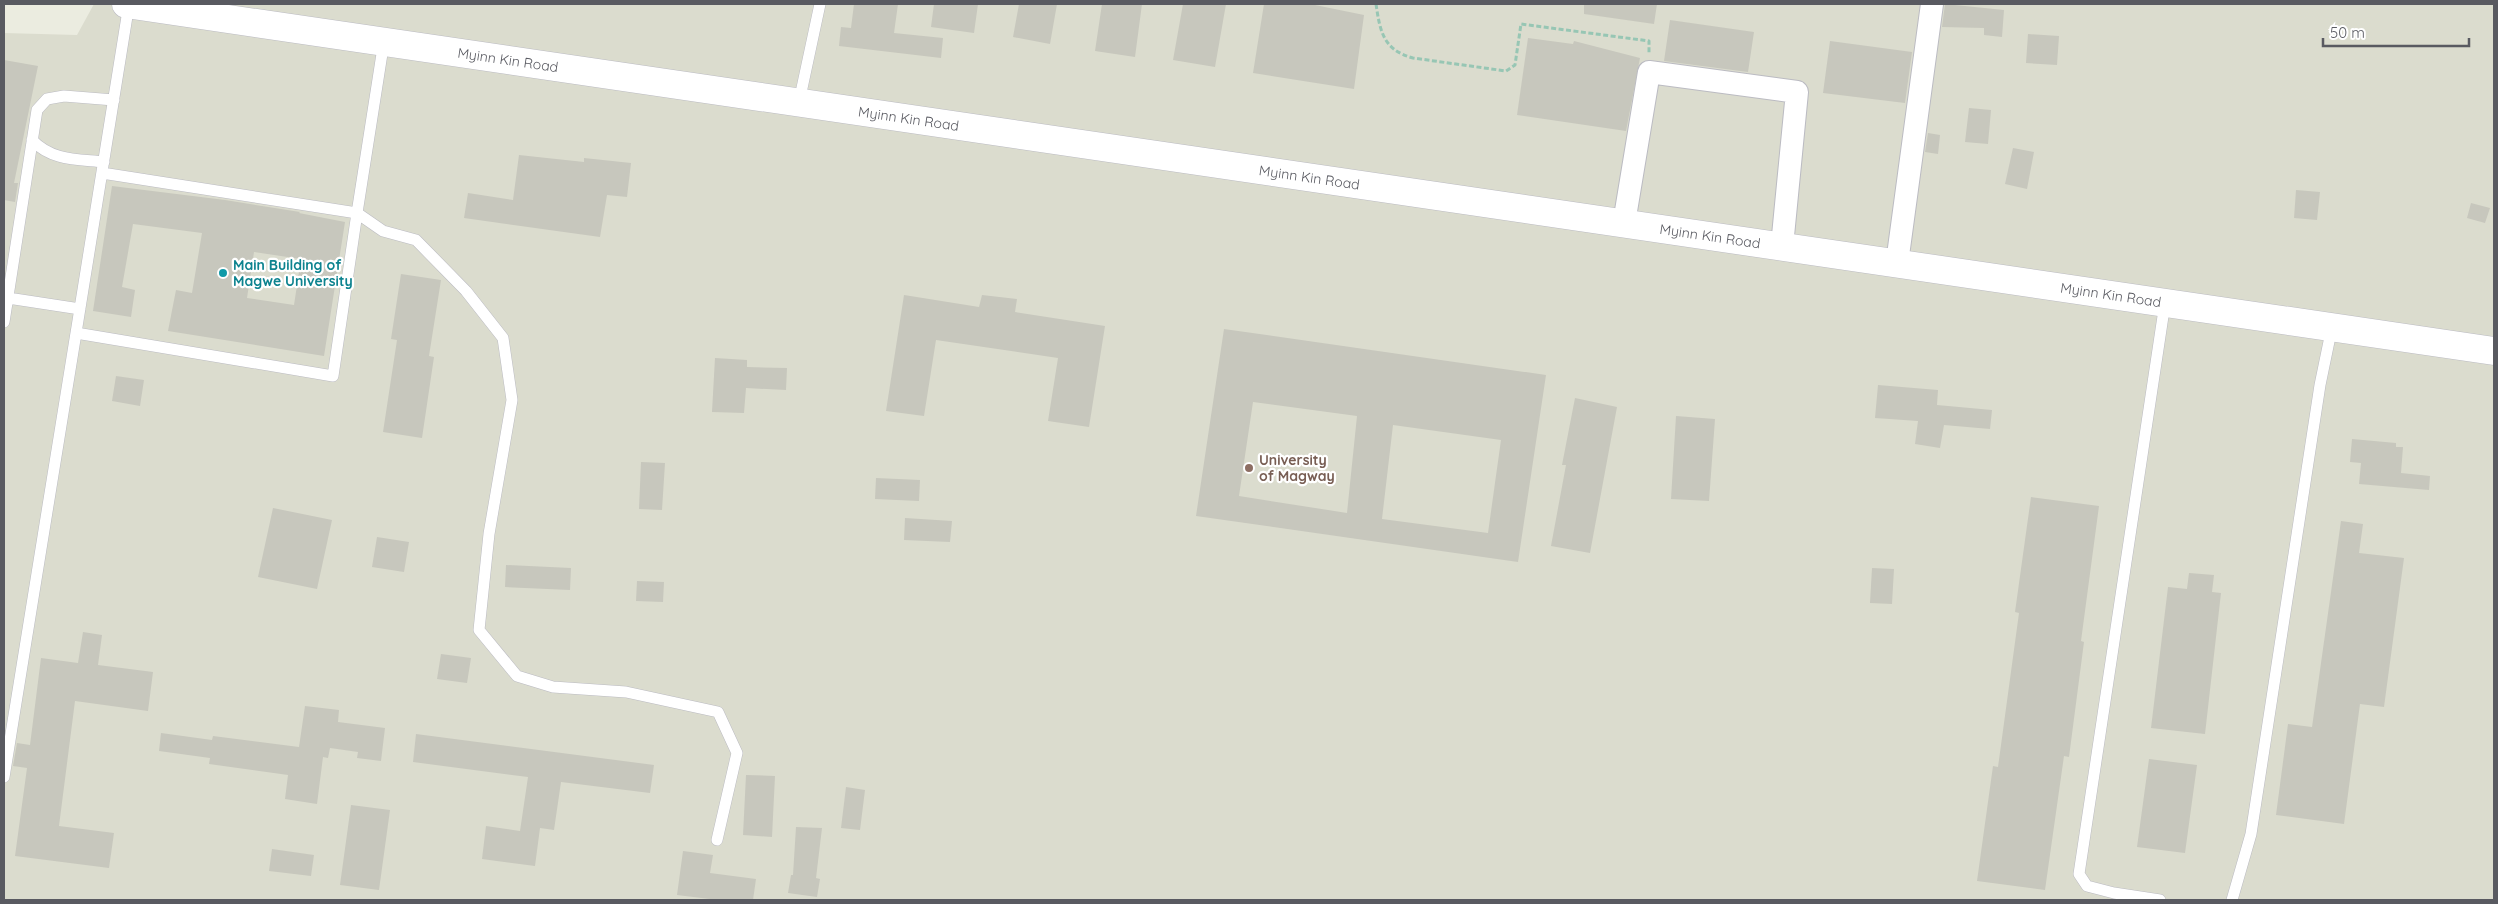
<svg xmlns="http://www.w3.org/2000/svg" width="2498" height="904" viewBox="0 0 2498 904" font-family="Quicksand,sans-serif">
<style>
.education{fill:#dbdcce}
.building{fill:#c7c7bd;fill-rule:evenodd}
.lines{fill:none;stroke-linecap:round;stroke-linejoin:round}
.service-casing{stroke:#bbbbc2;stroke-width:12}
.minor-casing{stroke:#bbbbc2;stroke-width:24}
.tertiary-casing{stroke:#bbbbc2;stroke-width:29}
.path{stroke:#97c6b4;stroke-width:3;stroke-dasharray:5 2.5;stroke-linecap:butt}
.service{stroke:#fff;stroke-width:11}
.minor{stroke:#fff;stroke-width:22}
.tertiary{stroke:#fff;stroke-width:28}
.culture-dot{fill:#0f9aa8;stroke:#fff;stroke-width:2}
.education-dot{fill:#8d6e63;stroke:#fff;stroke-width:2}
.labels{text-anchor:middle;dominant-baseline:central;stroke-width:4.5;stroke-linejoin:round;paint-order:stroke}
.street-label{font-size:14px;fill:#595a61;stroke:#fff}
.culture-label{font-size:14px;font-weight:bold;fill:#0d838f;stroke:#fff;text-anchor:start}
.education-label{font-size:14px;font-weight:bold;fill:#785e54;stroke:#fff;text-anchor:start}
</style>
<rect width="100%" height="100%" fill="#ebece0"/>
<!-- education -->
<path class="education" d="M94,4H2494V900H4V33L77,35Z"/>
<!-- building -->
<path class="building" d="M854,4H898L894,33L943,38L941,58L839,46L841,27L851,28Z
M934,4H978L974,33L931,27Z
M1019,4H1057L1050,44L1013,37Z
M1102,4H1142L1135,57L1095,51Z
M1183,4H1226L1215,67L1173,60Z
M1264,4H1310L1364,15L1354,89L1253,73Z
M1584,4H1657L1654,24L1584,14Z
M1945,4L2004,10L2002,37L1984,35V28L1942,27Z
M1670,20L1754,32L1748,72L1664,61Z
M2028,34L2059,36L2057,65L2026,63Z
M1528,38L1573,44L1574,41L1640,58L1626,131L1517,115Z
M1830,41L1912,52L1905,103L1823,93Z
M4,60L38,66L14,183H18L15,202L4,200Z
M1969,108L1991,110L1988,144L1965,142Z
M1928,133L1940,135L1938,154L1925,152Z
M2013,148L2034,152L2027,189L2005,184Z
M519,155L584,162V158L631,163L627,197L607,195L600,237L464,218L468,193L513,200Z
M112,186L225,200L300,212L299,213L345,222L324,356L168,331L176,290L192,293L202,233L133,224L122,287L135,290L131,317L93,311ZM254,252L301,259L294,305L247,298Z
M2296,190L2320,192L2317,220L2294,218Z
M2471,203L2490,208L2485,223L2467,218Z
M401,274L441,280L429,356L434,357L422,438L383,432L397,340L391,339Z
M904,295L979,307L982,295L1017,299L1015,312L1105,326L1089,427L1048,421L1058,358L936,340L924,416L886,411Z
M1224,329L1546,375L1518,562L1196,516ZM1253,402L1357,416L1347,513L1239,496ZM1393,425L1501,440L1488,533L1382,519Z
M715,358L747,360V367L787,368L786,390L746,388L744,413L712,412Z
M116,376L144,380L140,406L112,401Z
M1878,385L1938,390L1937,405L1992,410L1990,429L1944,425L1940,448L1915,444L1918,421L1875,418Z
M1575,398L1617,407L1590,553L1551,546L1566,465H1562Z
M1676,416L1715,419L1709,501L1671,499Z
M2352,439L2396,443V447H2403L2401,473L2430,476L2429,490L2359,484L2361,463L2350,462Z
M641,462L665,463L662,510L639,509Z
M876,478L920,480L919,501L875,499Z
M2031,497L2099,506L2081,641L2084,642L2069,757L2064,756L2045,890L1977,881L1993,766L1998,767L2019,613L2015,612Z
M273,508L332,520L317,589L258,577Z
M905,518L952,521L950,542L904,540Z
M2341,521L2363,524L2359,553L2404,558L2384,707L2360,704L2344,824L2276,815L2288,724L2312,727Z
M377,537L409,542L404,572L372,567Z
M506,565L571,568L570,590L505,587Z
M1872,568L1894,569L1892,604L1870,603Z
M2189,573L2214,575L2212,592L2221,593L2205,734L2151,728L2168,587L2187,589Z
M637,581L664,582L663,602L636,601Z
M83,632L102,635L98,665L153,672L148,711L75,701L59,826L114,833L109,868L15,856L27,768L13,766L17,743L30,745L41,658L78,663Z
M441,654L471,658L467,683L437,679Z
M305,706L339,710L338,722L385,728L381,761L357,758L358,752L330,748L328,758L323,757L317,804L285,799L288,775L209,764L210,758L159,751L161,733L212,740L213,736L299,747Z
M416,734L654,765L650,793L561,782L554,830L540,828L535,866L482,859L486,826L520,831L528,777L413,762Z
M2149,759L2197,765L2185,853L2137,847Z
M746,775L775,776L772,837L743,835Z
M846,787L865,790L860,830L841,828Z
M351,805L390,810L379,890L340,885Z
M796,827L822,828L816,878L820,879L817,897L788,893L791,875H793Z
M272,849L314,855L311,876L269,871Z
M683,851L713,855L710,873L756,879L753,900H718L677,895Z"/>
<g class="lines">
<!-- service casing -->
<g class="service-casing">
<path id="service" d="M384,41L357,213L383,231L416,240L466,291L503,338L512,400L489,534L479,630L517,676L553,687L626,692L718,712L737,753L717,840
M799,102L820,4
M32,140C52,161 77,159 104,162
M102,173L357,213L333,376L76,333L129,4
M8,298L80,309
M4,322L37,110L47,99L64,96L114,100
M4,777L76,333
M2160,900L2114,893L2087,886L2079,874L2165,303
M2232,900L2251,834L2320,385L2332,327"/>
</g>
<!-- minor casing -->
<g class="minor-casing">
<path id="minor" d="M1624,223L1649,72L1797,92L1782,246
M1897,263L1932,4"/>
</g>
<!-- tertiary casing -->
<g class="tertiary-casing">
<g id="tertiary">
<path id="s1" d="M126,4L2494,351"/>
</g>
</g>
<!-- path -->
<path class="path" d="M1376,4C1380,31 1383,50 1413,58L1506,71L1515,65L1521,24L1649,41V53"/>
<!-- service -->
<use href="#service" class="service"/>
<!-- minor -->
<use href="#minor" class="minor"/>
<!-- tertiary -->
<use href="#tertiary" class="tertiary"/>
</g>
<!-- markers -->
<circle class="culture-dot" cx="223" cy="273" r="5"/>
<circle class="education-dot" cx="1249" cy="468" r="5"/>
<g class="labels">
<!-- street labels -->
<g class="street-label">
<text stroke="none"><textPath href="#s1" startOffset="386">Myinn Kin Road</textPath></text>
<text stroke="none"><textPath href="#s1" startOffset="791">Myinn Kin Road</textPath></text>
<text stroke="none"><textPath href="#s1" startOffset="1196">Myinn Kin Road</textPath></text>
<text stroke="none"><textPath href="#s1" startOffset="1601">Myinn Kin Road</textPath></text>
<text stroke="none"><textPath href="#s1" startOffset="2006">Myinn Kin Road</textPath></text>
</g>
<!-- culture labels -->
<g class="culture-label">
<text x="233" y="265">Main Building of<tspan x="233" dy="16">Magwe University</tspan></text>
</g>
<!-- education labels -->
<g class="education-label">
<text x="1259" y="460">University<tspan x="1259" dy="16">of Magway</tspan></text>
</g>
</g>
<!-- border -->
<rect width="2498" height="904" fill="none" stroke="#595a61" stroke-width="10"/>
<!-- scale -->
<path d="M2323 38v8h146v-8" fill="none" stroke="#595a61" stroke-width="2.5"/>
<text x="2330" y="38" font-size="15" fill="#595a61" stroke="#ffffff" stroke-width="4" paint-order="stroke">50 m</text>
</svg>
